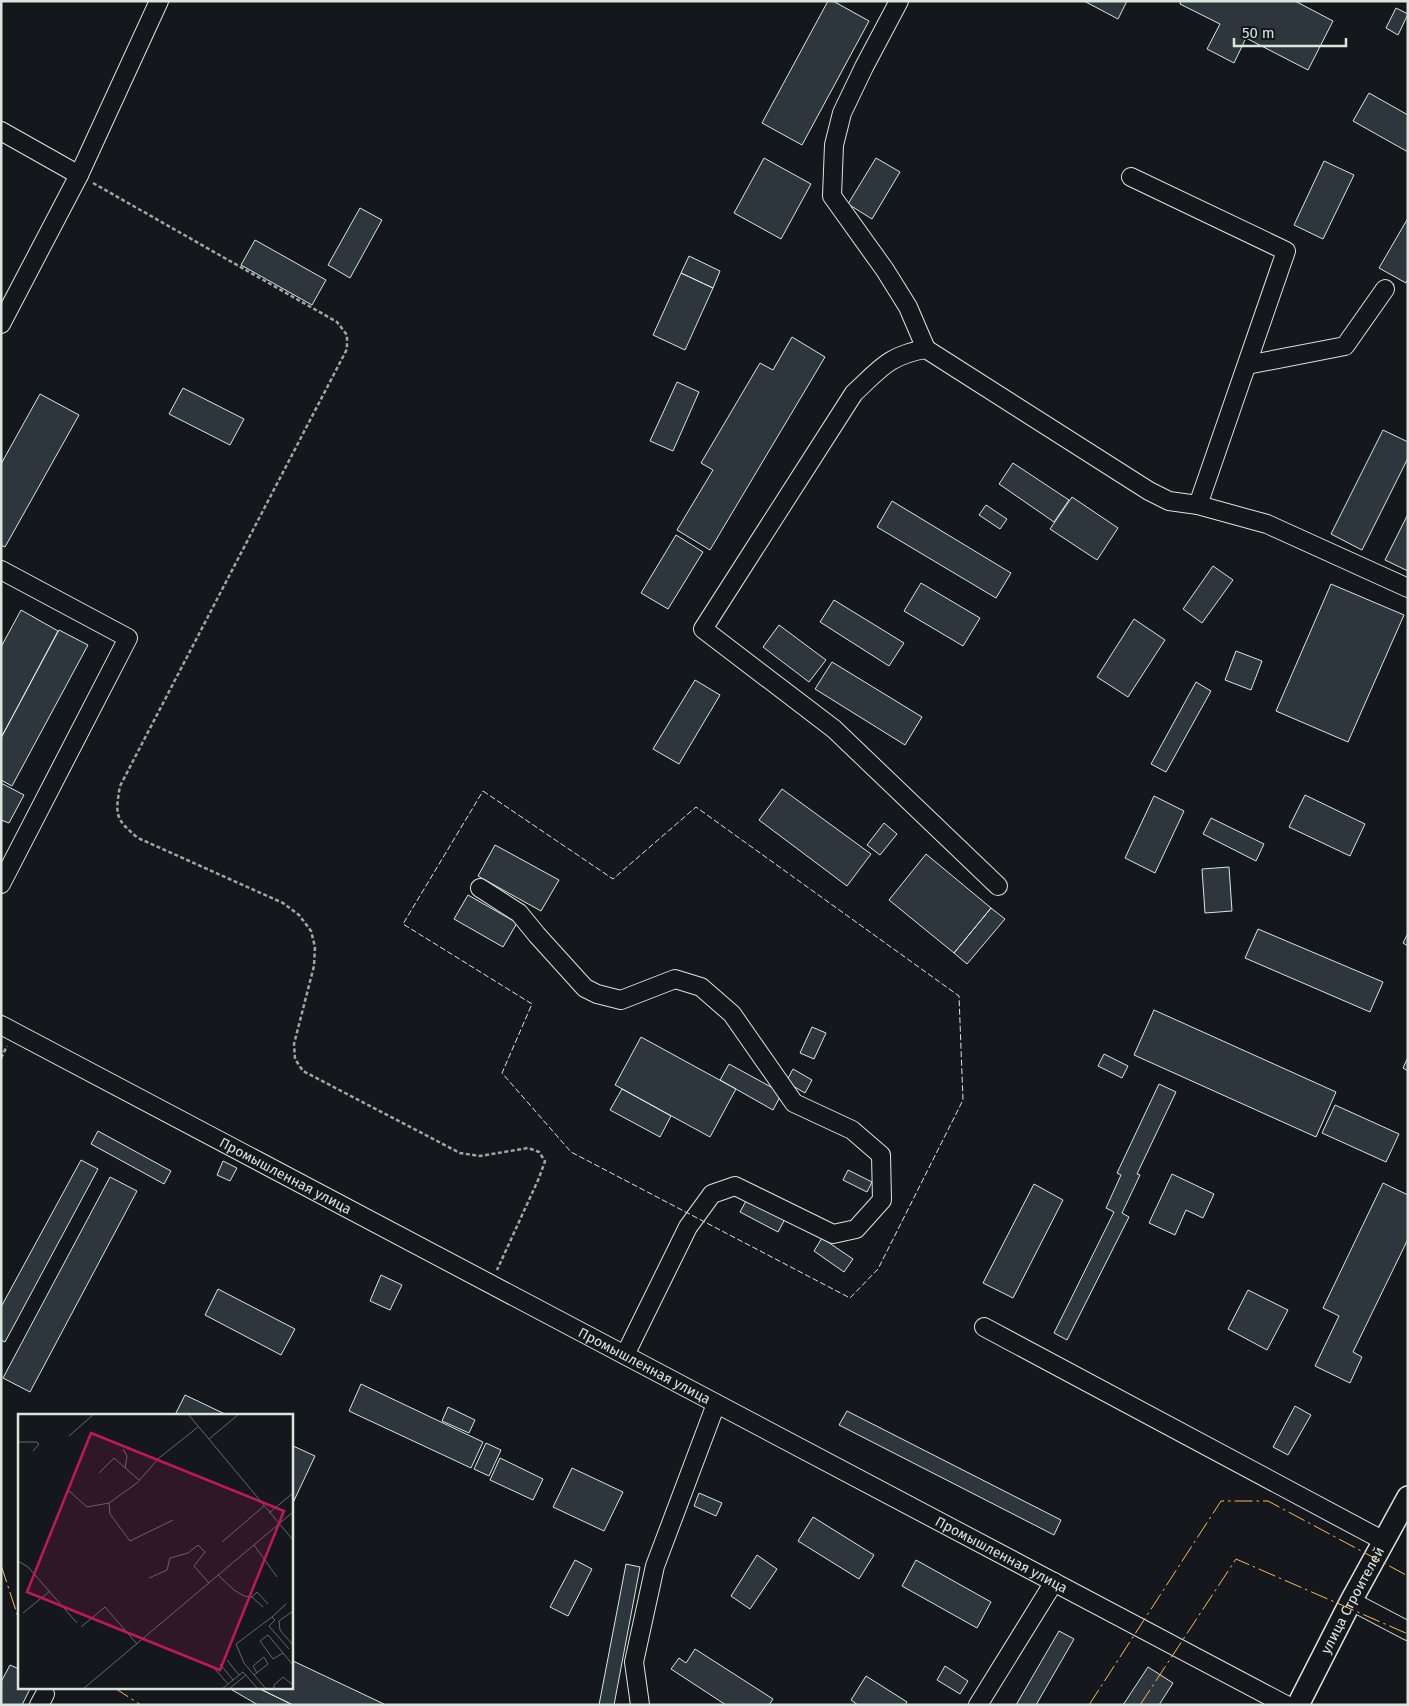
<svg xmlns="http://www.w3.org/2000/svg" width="1409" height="1706" viewBox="0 0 1409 1706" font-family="'Fira Sans',sans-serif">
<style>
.building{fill:#2c363c;stroke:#d8e6dc}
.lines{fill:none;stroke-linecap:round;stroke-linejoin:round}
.minor-casing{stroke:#d8e6dc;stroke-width:20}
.major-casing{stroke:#d8e6dc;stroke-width:24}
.path{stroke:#9da8a2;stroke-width:2.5;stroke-dasharray:4 2.5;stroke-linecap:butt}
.minor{stroke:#14181c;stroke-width:18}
.major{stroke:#14181c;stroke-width:21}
.fence{stroke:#d8e6dc;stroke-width:1;stroke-dasharray:6 2.5;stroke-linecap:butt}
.power{stroke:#ffb74d;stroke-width:1;stroke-dasharray:18 4 2.5 4;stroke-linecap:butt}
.labels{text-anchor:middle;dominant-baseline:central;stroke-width:4;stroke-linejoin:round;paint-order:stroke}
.street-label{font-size:14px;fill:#d8e6dc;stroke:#14181c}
.inset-road{fill:none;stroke:#626a69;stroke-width:1}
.view{fill:#c2185b;fill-opacity:0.15;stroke:#c2185b;stroke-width:2.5}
.inset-edge{fill:none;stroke:#d8e6dc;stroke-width:2.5}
</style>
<rect width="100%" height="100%" fill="#14181c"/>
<!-- building -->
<path class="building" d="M828,1H833L869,21L802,145L762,123Z
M1084,1H1127L1118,19Z
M1181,1H1295L1333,21L1308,70L1246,38L1234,63L1207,49L1220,24L1180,4Z
M1396,8L1408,14L1398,35L1386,28Z
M1369,93L1408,115V152L1353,121Z
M764,158L811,184L781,239L734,213Z
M876,158L900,172L872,219L848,204Z
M1324,161L1354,175L1323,239L1294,225Z
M360,208L382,220L350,278L328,265Z
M1408,218V279L1406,283L1379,268Z
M255,240L326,280L312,305L241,265Z
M689,256L720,271L713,288L681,273Z
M681,273L713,288L685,350L653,335Z
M792,337L825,357L710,550L677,530L713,470L701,463L760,363L773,370Z
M677,382L699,392L673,451L650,441Z
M183,388L244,419L230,445L169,414Z
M40,394L79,415L5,547L1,545V464Z
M1383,430L1408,442V458L1362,550L1331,534Z
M1013,463L1069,500L1054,522L999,484Z
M1072,497L1118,528L1097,560L1050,529Z
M892,501L1011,573L996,598L877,527Z
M986,505L1007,519L1000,529L979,515Z
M1408,514V571L1385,560Z
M676,535L703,552L668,609L641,593Z
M1213,566L1233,580L1202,623L1183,609Z
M921,583L980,618L963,646L904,611Z
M1331,584L1404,615L1348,742L1276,711Z
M834,600L904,643L889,666L820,622Z
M21,610L58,631L1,738V647Z
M1134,619L1165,640L1128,697L1097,677Z
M779,625L826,660L809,682L763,647Z
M59,630L88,645L12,786L1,780V738Z
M1236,651L1262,661L1251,690L1225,680Z
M832,662L922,717L905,745L815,689Z
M695,680L720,695L679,764L653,749Z
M1196,682L1211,691L1166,772L1151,764Z
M1,783L24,795L9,823L1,820Z
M782,789L871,854L847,886L759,820Z
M1305,795L1365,824L1350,856L1289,827Z
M1154,796L1184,811L1155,873L1125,858Z
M1211,818L1264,844L1256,861L1203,834Z
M884,823L897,834L880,855L867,845Z
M495,845L559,880L541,911L478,876Z
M926,854L991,908L954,953L889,900Z
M1229,867L1232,911L1205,913L1202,869Z
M468,895L517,923L503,947L454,919Z
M991,908L1005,919L967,964L954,953Z
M1258,929L1383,982L1370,1012L1245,958Z
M1408,933V946L1403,943Z
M1154,1010L1336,1092L1316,1137L1134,1055Z
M812,1027L826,1033L814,1059L800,1053Z
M641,1037L736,1089L710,1137L615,1085Z
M1104,1054L1128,1066L1122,1078L1098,1066Z
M1408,1057V1071L1403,1068Z
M729,1064L782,1093L773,1110L720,1080Z
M793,1069L812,1080L805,1093L786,1082Z
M1159,1084L1176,1092L1137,1174L1140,1175L1122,1213L1129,1217L1067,1340L1054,1333L1114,1212L1106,1208L1121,1175L1117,1173Z
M622,1089L671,1116L660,1137L610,1110Z
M1335,1105L1399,1134L1386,1162L1322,1133Z
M98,1131L171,1171L164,1184L91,1144Z
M81,1160L98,1169L5,1342L1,1340V1307Z
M223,1161L237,1168L230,1181L217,1175Z
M848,1170L872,1182L867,1192L843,1180Z
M1172,1174L1214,1194L1203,1218L1186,1210L1175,1235L1149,1223Z
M110,1177L137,1191L30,1392L3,1378Z
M1383,1183L1408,1195V1239L1353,1352L1362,1357L1350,1383L1315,1366L1339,1316L1323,1308Z
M1034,1184L1063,1200L1013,1298L983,1283Z
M747,1199L785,1219L778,1232L740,1212Z
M822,1238L853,1259L844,1272L814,1251Z
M381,1275L402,1285L390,1310L370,1301Z
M218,1289L295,1329L281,1355L205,1315Z
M1248,1290L1288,1310L1267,1350L1228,1329Z
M361,1384L483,1442L471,1468L349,1411Z
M185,1395L227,1415H175Z
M1295,1406L1311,1415L1288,1455L1273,1447Z
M448,1407L475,1420L469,1433L442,1421Z
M847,1411L1061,1520L1054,1535L839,1425Z
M486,1443L501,1450L489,1476L474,1469Z
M291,1445L315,1456L291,1507Z
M500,1458L543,1479L533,1500L490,1480Z
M572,1468L623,1492L604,1531L553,1507Z
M699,1493L722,1503L716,1516L694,1506Z
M813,1517L874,1555L859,1579L798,1541Z
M757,1555L777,1569L750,1609L731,1596Z
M575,1560L592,1569L568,1616L550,1607Z
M916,1560L991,1602L977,1628L902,1586Z
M626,1564L640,1567L614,1705H599Z
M1059,1631L1074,1639L1036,1705H1016Z
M695,1649L773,1699L769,1705H726L671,1669L679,1658L686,1663Z
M291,1660L386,1705H293L256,1687H291Z
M10,1665L19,1669V1687H31L22,1705H1V1682Z
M945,1666L968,1681L960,1694L937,1680Z
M1148,1667L1173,1683L1159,1705H1123Z
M866,1676L907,1702L905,1705H858L851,1700Z
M227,1687H256L293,1705H258Z"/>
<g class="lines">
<!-- minor casing -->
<g class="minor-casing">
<g id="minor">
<path d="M899,1L864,67L842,113L834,145L832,196L885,270L908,307L926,349"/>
<path d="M1,131L79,175"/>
<path d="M1131,177L1286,251L1198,505"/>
<path d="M1,324L79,175L159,1"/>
<path d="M1247,365L1345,346L1385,289"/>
<path d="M1,570L128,638L1,884"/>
<path d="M998,886L834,729L703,629L854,393C880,369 889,355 926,349L1149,491L1169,501L1198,505L1267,524L1408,588"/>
<path d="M480,888L519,913L537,935L585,988L597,994L621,1000L675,979L701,987L732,1014L794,1103L852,1130L881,1155L882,1200L856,1229L833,1234L735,1186L712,1194L688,1227L625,1355"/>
<path id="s1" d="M1,1025L1286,1705"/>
<path d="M984,1327L1384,1541"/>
<path d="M1351,1601L1408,1631"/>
<path d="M39,1705L45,1694"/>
<path d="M640,1705L634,1662L655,1566L716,1404"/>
<path d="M978,1705L1054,1582"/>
</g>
</g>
<!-- major casing -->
<g class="major-casing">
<g id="major">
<path id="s2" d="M1298,1705L1351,1601L1408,1497"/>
</g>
</g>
<!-- path -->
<path class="path" d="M93,183L337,322L347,335V349L120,786C115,815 115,819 138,838L283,903L299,915L311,931L315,947L314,966L294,1044L295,1059L303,1071L460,1153L480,1156L528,1148L539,1152L545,1161L539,1178L497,1270
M1,1058L7,1046"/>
<!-- minor -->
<use href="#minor" class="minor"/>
<!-- major -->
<use href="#major" class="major"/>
<!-- fence -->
<path class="fence" d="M483,791L613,879L696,807L959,996L963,1100L878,1269L850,1298L571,1152L502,1073L532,1004L403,924Z"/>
<!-- power -->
<path class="power" d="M1,1565L19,1620
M113,1687L141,1705
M1089,1705L1221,1501H1268L1408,1576
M1140,1705L1236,1559L1408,1634"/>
</g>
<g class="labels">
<!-- street labels -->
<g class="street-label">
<text stroke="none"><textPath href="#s1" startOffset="322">Промышленная улица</textPath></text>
<text stroke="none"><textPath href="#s1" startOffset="728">Промышленная улица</textPath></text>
<text stroke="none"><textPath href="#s1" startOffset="1132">Промышленная улица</textPath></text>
<text stroke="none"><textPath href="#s2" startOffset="118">улица Строителей</textPath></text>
</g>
</g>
<!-- overview -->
<g transform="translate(18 1414)">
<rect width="275" height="275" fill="#14181c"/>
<path class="inset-road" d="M170,0L275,126M51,22L76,0M191,25L221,0M0,28H19L21,30L15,37M105,35L109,42L107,54M81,59L96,44L121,66M50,76L69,93L91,89M251,99L275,79M155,106L112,127L92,100L91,89L119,69L141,44L180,13M204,128L246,92M236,131L259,163M0,147L10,153L59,209M200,161L216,176L226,182L234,183L245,193M131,164L149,156L152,144L170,139L180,131L187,138L176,152L191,169M234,183L239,178L250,190M5,199L32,177M254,203L268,190M261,207L262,216L274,230M261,207L275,197M63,213L87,193L119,230M265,239L255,245L242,227L250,221L275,251M209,246L221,261M202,250L215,266M196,254L210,270M236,261L250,250L246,243L235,252L239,259M65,275L275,98M204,275L225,258L240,275M211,275L228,261M248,275L226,249L218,230L254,203L257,206L251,212L271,235M256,275V271L265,263L275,271"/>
<path class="view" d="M73,19L266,97L202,256L9,178Z"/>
<rect width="275" height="275" class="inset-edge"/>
</g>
<!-- border -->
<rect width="1409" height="1706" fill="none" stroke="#d8e6dc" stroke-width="5"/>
<!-- scale -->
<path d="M1234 38v8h112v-8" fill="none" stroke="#d8e6dc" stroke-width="2.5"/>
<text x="1242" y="38" font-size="15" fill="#d8e6dc" stroke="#14181c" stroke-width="4" paint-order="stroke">50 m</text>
</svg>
